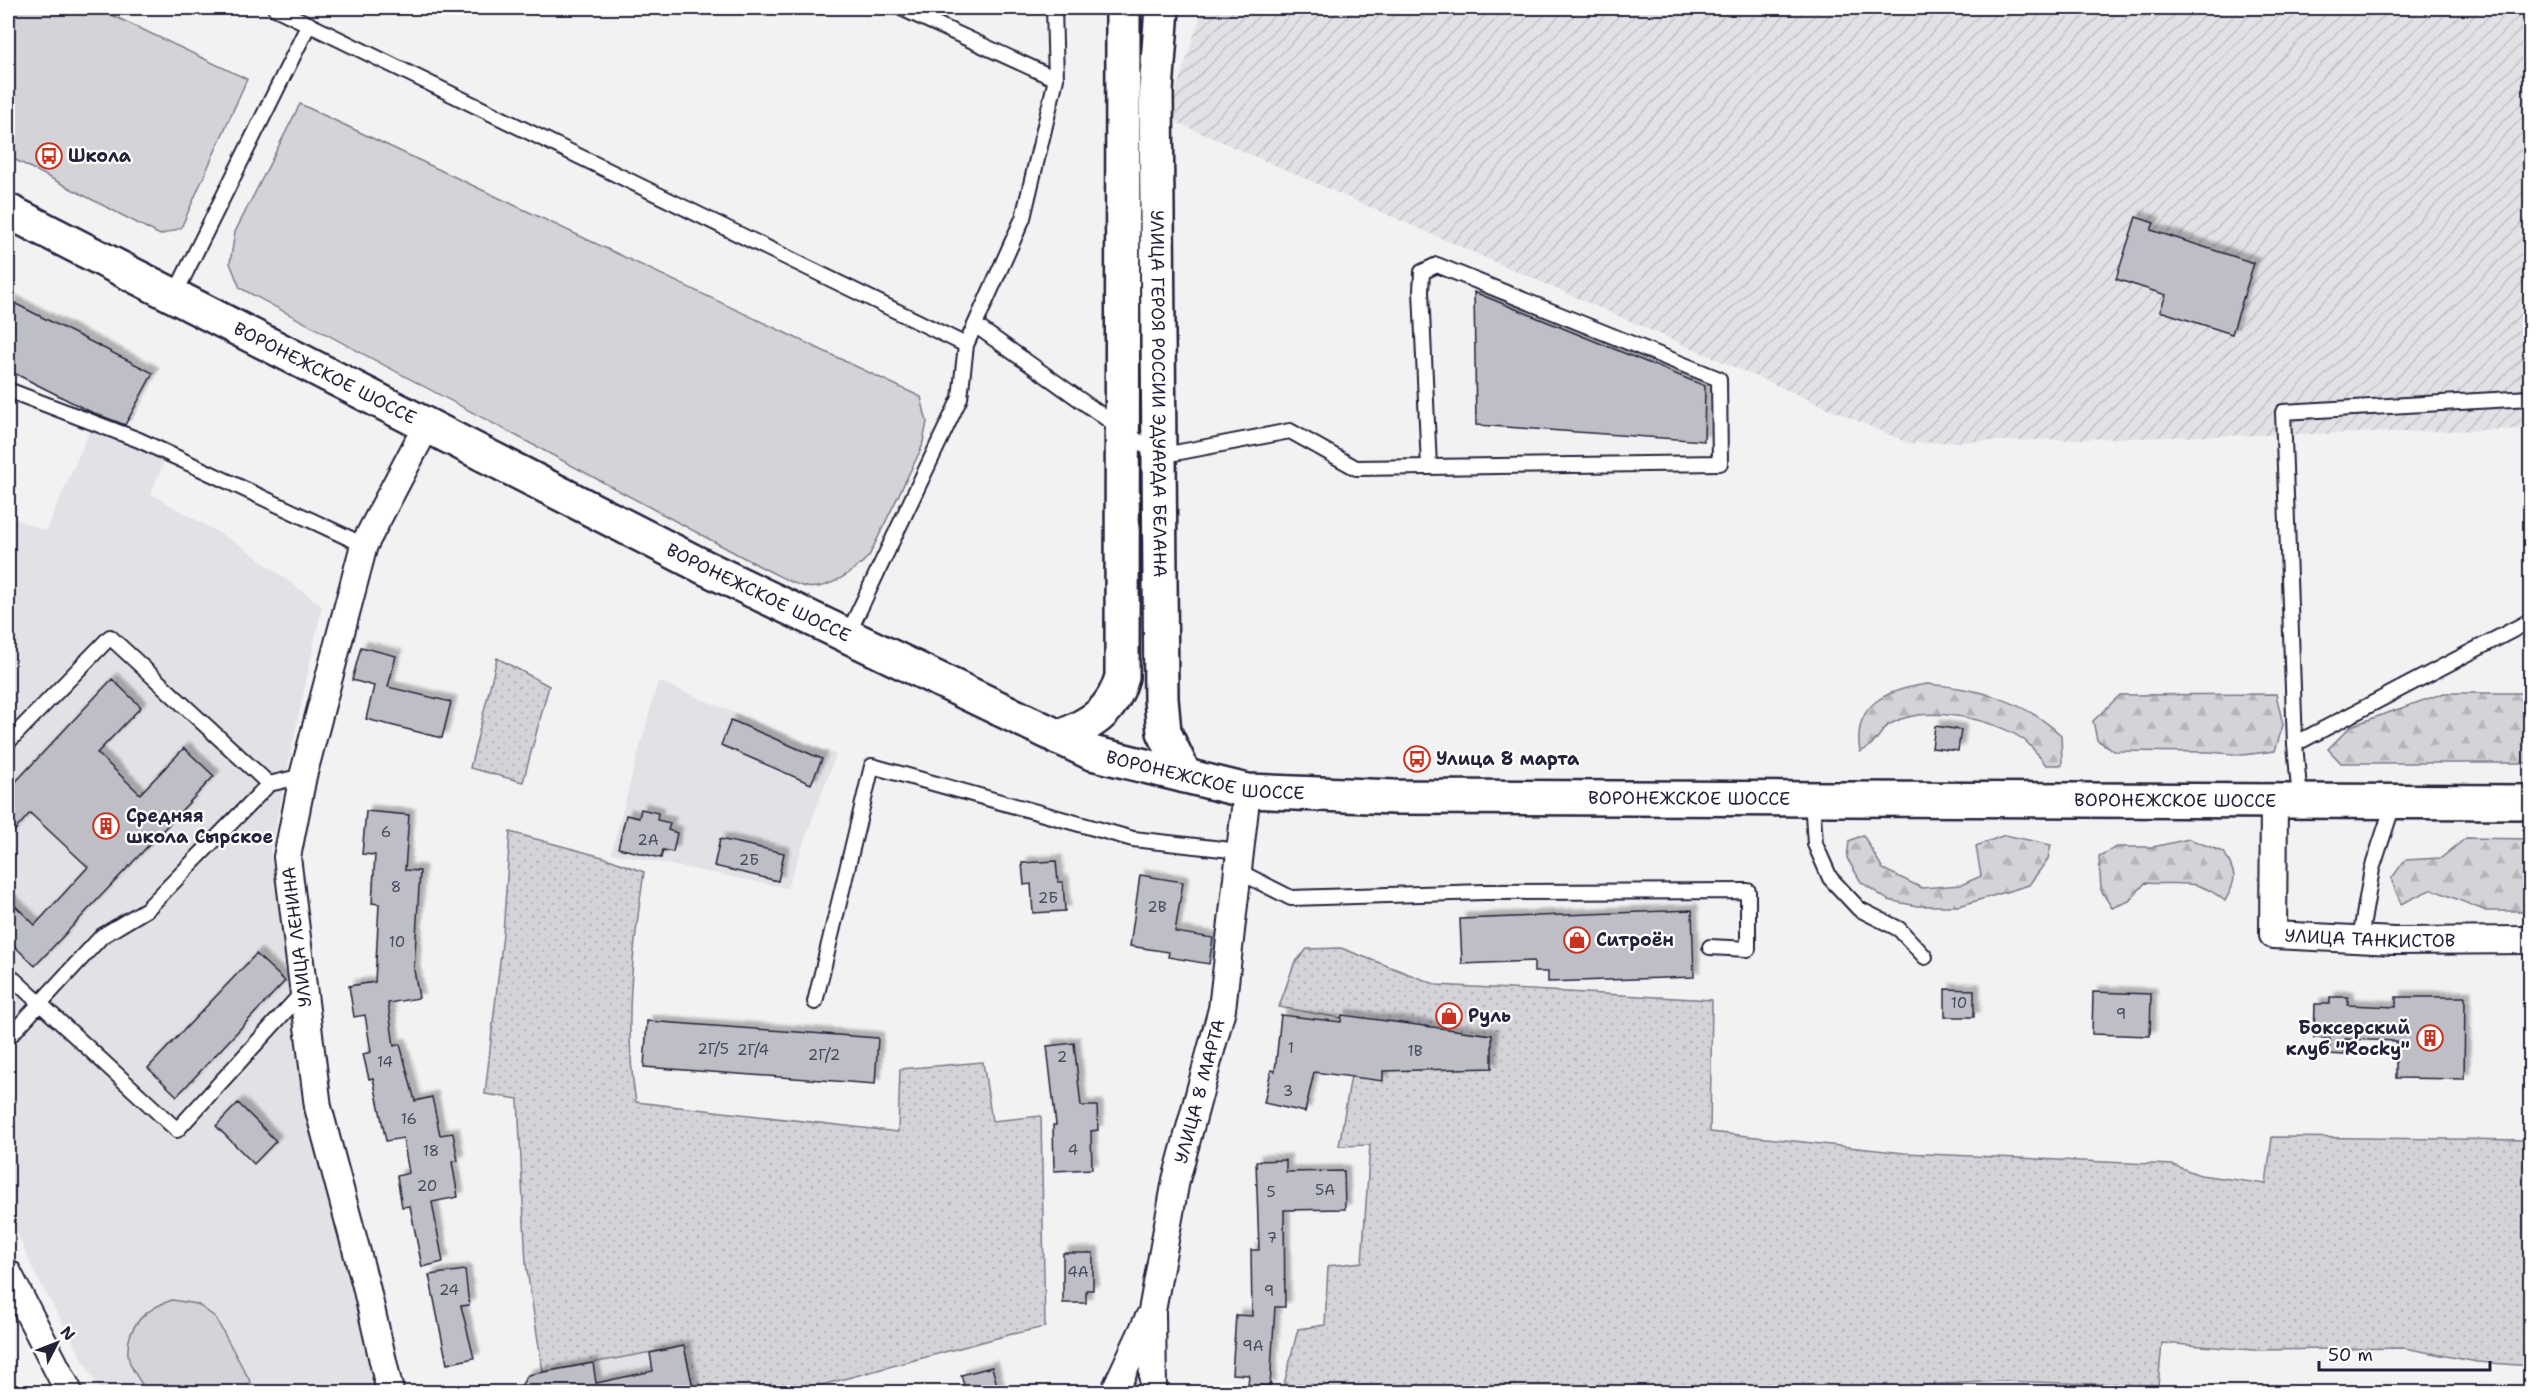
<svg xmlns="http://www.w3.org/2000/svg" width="2538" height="1400" viewBox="0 0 2538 1400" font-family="'Shantell Sans',sans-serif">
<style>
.built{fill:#e2e2e6}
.industrial{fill:url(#industrial-furrows)}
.grass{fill:#d3d3d8;stroke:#7a7a8a;stroke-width:1.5}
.forest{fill:url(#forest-firs);stroke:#7a7a8a;stroke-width:1.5}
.garden{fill:url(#garden-dots);stroke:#7a7a8a;stroke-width:1.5}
.building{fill:#bebec6;stroke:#22223b;stroke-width:1.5;filter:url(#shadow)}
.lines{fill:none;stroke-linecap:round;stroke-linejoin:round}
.service-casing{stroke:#22223b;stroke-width:18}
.minor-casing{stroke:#22223b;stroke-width:30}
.tertiary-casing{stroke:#22223b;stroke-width:38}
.secondary-casing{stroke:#22223b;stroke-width:38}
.service{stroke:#fff;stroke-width:14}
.minor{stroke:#fff;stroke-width:26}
.tertiary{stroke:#fff;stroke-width:33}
.secondary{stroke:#fff;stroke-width:33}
.labels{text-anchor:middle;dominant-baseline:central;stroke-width:4.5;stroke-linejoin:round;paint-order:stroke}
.number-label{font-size:15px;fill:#49495e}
.poi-label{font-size:18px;font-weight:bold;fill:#22223b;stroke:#fff;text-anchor:start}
.street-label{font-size:18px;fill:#22223b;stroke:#fff}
</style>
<defs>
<pattern id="industrial-furrows" width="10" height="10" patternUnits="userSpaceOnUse" patternTransform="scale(1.5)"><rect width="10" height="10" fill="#e2e2e6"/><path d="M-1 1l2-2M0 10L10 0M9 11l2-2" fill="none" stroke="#c2c2c6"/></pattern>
<pattern id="forest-firs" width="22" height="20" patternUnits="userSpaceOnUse" patternTransform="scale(1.5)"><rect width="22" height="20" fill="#d3d3d8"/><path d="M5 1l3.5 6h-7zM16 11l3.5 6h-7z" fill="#b5b5ba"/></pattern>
<pattern id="garden-dots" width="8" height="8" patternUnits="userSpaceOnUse" patternTransform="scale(1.5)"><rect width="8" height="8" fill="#d3d3d8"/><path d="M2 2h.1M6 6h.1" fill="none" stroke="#b5b5ba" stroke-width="1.8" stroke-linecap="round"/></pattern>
<filter id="shadow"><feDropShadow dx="5.5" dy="-5.5" stdDeviation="1.5" flood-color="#0004"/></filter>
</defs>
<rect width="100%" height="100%" fill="#f2f2f3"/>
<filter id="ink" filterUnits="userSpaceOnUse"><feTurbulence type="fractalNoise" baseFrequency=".0167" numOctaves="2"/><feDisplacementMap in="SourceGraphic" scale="12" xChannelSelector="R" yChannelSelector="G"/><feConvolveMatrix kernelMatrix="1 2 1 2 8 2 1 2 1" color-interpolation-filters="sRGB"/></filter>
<g filter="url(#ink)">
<!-- built -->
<path class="built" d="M92,425L166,456L151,494L240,545L322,606L270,851L376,1392H101L34,1272L8,1211V516L46,531Z
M658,681L836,755L787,888L611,853Z
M684,1346L694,1392H524L522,1384L528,1375Z"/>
<!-- industrial -->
<path class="industrial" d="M1203,8H2530V429L1908,443L1167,118Z"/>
<!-- grass -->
<path class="grass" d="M8,8H97L247,79L181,228L160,235L8,156Z
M300,104L921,397L927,422L922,447L869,556C855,571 827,591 806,587C792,584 778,575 765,569L240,288L230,263L235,232Z
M172,1300L197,1304L215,1317L256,1392H147C141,1382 128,1366 128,1354C126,1325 147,1308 172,1300Z"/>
<!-- forest -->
<path class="forest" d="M1927,684C1976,688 2024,700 2061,735L2062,765H2046C2039,757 2032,746 2024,740C1993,718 1924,704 1890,724C1879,731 1879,743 1860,752C1852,704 1886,690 1927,684Z
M2444,693H2530V763H2341L2328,749L2351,726Z
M2276,694L2283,725L2275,751L2243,755L2209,752L2114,751L2097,740L2093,721L2120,695Z
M1863,835L1883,869L1922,888L1961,885L1981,876L1976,846L2005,835L2051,845L2048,859L2029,885L1959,906H1917L1888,900L1861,882L1847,858L1849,841Z
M2466,838L2530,839V911H2486L2432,889L2401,904L2391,879L2405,860L2441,858Z
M2189,839L2224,852C2237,876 2237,878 2225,901C2194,876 2182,886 2145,883L2129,901L2112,908L2101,890L2099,856L2117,847H2153Z"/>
<!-- garden -->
<path class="garden" d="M497,658L549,686L523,782L470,768Z
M510,832L606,858L644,872C633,948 623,1026 636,1102L898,1132L900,1069L983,1062L992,1121L1041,1116L1045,1327L1008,1335L803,1390L804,1392H694L684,1346L543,1372L526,1264L518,1099L485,1094L503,934Z
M1341,948L1437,985L1712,1000L1710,1132L1904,1153L2173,1165L2200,1175L2266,1184L2272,1137L2530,1140V1366L2477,1362L2405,1348L2253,1350L2162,1343L2158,1386L2002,1381L1796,1392H1282L1298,1329L1325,1325L1328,1266L1362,1262L1370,1145L1339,1146L1351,1076L1357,1021L1279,1007L1294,964L1307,949Z"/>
<!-- building -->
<path class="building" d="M2136,217L2154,223L2151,230L2254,263L2232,334L2160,311L2166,295L2116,279Z
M1474,292L1705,386L1704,441L1476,425Z
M8,300L153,373L125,425L89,411L8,370Z
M361,647L396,656L388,687L451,702L442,738L366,719L374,686L352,680Z
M112,679L141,707L97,753L140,794L184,748L214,776L35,966L8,940V899L35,925L88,867L30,813L8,838V790Z
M731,720L822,759L811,784L721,745Z
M1935,726L1961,730L1958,751L1932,748Z
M641,809L658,813L657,820L670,823L668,830L677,833L673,852L663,850L661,858L618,848L626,815L639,818Z
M366,811L409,815L405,870L420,871L414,970L419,998L388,1003L394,1046L400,1044L415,1101L432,1097L440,1135L453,1133L458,1161L452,1162L458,1197L432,1202L443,1262L422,1267L410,1206L402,1207L397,1176L409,1173L403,1138L386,1141L373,1078L369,1079L363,1054L371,1052L365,1015L354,1017L349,986L375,982L379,904L372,903L375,855L362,854Z
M720,839L784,853L778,881L714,866Z
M1056,861L1058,882H1063L1065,911L1033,913L1031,884L1024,885L1022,863Z
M1140,875L1183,882L1175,932L1213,938L1209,964L1168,957L1169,952L1130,946Z
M1692,910L1694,977L1548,982V972H1534V961L1462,964L1460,919Z
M256,954L285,981L177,1096L148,1068Z
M1945,989L1974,990V1017H1945Z
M2093,992L2151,994L2150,1036L2092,1034Z
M2330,997H2348V1005L2396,1007V997H2465L2464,1079L2396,1078V1041L2345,1039L2344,1055L2329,1054L2330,1039L2314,1038L2315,1004H2330Z
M1281,1015L1341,1022L1342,1015L1492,1035V1068L1383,1071V1081L1314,1072L1305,1112L1264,1103L1271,1070L1275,1071Z
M647,1021L878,1038L875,1084L644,1067Z
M1074,1043L1081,1106H1097L1098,1130L1091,1131L1092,1169L1054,1171L1053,1125H1056L1047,1046Z
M238,1103L276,1141L254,1164L216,1126Z
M1286,1160V1172L1344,1171L1345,1209L1284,1210L1285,1307H1275L1270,1386L1248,1385L1249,1375L1232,1374L1236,1315L1252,1316L1251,1250H1259L1256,1161Z
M1063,1253H1093V1290H1086V1303H1063Z
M465,1270L469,1305L461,1306L474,1358L447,1364L429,1275Z
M684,1346L694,1392H517L528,1375L593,1363L596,1383L653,1371L650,1353Z
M992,1367L999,1392H966L961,1375Z"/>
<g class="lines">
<!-- service casing -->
<g class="service-casing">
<path id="service" d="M275,8L966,345
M1054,8L1056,79
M174,296L309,24
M975,325L1159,456L1290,431L1356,468L1720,463L1719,379L1437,265L1422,272L1421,291L1429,467
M8,390L139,440L364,545
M847,636L960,398L966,345L1023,218L1056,79L901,8
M8,742L110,637L269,784
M2295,744L2530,621
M1812,799L1815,844L1830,878L1859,909L1899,929L1925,957
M2300,800L2295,744L2283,412L2530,398
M1238,871L1291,898L1485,892L1748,891V949L1710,947
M2360,939L2372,869L2394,802
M8,974L177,1130L303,992
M815,1002L872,766L1133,839L1240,851
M8,1038L102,936L147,909L269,784L303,776"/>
</g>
<!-- minor casing -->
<g class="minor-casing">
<g id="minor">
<path id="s1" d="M2274,800L2273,935L2394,941L2530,940"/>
<path d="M8,1273L69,1392"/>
<path d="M390,1392L366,1286L318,1107L287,857L303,776L364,545L427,425"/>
<path d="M1114,1392L1149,1317"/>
<path id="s2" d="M1153,1392L1152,1311L1176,1180L1222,1009L1247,791"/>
</g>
</g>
<!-- tertiary casing -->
<g class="tertiary-casing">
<g id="tertiary">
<path id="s3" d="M1162,8L1156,91L1161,699L1164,732L1185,776"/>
<path d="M1059,738C1092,723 1112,713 1122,677L1123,8"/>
</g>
</g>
<!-- secondary casing -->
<g class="secondary-casing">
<g id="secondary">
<path id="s4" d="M8,211L704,567L1092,753L1247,791L1394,797L2530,802"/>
</g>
</g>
<!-- service -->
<use href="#service" class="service"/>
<!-- minor -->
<use href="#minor" class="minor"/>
<!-- tertiary -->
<use href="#tertiary" class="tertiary"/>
<!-- secondary -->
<use href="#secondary" class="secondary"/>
</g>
</g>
<!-- icons -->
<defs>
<g id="bus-ring" transform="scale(1.35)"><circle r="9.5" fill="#fff" stroke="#c8321e" stroke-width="1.5"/><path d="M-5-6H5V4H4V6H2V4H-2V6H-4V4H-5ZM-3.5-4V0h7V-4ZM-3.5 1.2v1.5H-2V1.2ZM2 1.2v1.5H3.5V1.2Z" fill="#c8321e"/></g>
<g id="building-ring" transform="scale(1.35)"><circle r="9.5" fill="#fff" stroke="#c8321e" stroke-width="1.5"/><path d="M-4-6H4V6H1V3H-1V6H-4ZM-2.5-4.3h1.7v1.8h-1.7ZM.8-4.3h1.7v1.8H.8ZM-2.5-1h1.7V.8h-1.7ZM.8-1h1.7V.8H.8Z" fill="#c8321e"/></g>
<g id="shop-ring" transform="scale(1.35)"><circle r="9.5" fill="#fff" stroke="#c8321e" stroke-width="1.5"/><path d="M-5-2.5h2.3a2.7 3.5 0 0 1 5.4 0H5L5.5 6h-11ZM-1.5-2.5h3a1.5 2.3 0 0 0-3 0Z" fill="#c8321e"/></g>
</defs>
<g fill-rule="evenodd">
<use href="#bus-ring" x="49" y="156"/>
<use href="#bus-ring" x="1417" y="759"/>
<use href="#building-ring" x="106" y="826"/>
<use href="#shop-ring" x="1577" y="940"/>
<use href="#shop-ring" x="1449" y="1016"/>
<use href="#building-ring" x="2430" y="1038"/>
</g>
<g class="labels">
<!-- number labels -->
<g class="number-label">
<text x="386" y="832">6</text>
<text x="648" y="840">2А</text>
<text x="749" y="860">2Б</text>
<text x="396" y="887">8</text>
<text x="1048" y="898">2Б</text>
<text x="1157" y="907">2В</text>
<text x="397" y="942">10</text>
<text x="1959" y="1003">10</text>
<text x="2121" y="1014">9</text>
<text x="1291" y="1048">1</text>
<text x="713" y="1049">2Г/5</text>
<text x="753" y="1050">2Г/4</text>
<text x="1415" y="1051">1В</text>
<text x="824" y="1055">2Г/2</text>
<text x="1062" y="1057">2</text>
<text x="385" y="1062">14</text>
<text x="1288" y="1091">3</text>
<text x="409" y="1119">16</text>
<text x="1073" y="1150">4</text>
<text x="431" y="1151">18</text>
<text x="427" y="1186">20</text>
<text x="1325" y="1190">5А</text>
<text x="1271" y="1192">5</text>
<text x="1272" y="1238">7</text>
<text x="1078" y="1272">4А</text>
<text x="449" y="1290">24</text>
<text x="1269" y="1291">9</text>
<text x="1253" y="1346">9А</text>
</g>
<!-- poi labels -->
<g class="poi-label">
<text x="68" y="156">Школа</text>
<text x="1436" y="759">Улица 8 марта</text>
<text x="126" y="816">Средняя<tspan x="126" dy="21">школа Сырское</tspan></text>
<text x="1596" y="940">Ситроён</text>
<text x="1468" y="1016">Руль</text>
<text x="2410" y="1028" text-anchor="end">Боксерский<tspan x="2410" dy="21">клуб "Rocky"</tspan></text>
</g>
<!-- street labels -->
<g class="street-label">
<text stroke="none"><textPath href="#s4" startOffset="356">ВОРОНЕЖСКОЕ ШОССЕ</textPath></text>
<text stroke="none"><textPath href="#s3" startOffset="386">УЛИЦА ГЕРОЯ РОССИИ ЭДУАРДА БЕЛАНА</textPath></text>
<text stroke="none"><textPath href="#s4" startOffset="842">ВОРОНЕЖСКОЕ ШОССЕ</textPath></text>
<text stroke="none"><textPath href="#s4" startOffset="1328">ВОРОНЕЖСКОЕ ШОССЕ</textPath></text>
<text stroke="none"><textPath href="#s4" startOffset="1814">ВОРОНЕЖСКОЕ ШОССЕ</textPath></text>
<text stroke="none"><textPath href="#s4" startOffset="2300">ВОРОНЕЖСКОЕ ШОССЕ</textPath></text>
<text transform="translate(297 937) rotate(-97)">УЛИЦА ЛЕНИНА</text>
<text stroke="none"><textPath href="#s1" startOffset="232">УЛИЦА ТАНКИСТОВ</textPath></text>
<text stroke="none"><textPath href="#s2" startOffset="306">УЛИЦА 8 МАРТА</textPath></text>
</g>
</g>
<!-- margin -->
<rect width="2538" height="1400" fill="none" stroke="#fff" stroke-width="30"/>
<rect x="15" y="15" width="2508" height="1370" fill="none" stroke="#22223b" stroke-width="2" filter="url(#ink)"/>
<!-- north arrow -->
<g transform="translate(57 1343) rotate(48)" stroke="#ffffff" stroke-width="4.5" paint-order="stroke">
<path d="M0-4.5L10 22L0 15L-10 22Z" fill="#22223b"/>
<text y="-9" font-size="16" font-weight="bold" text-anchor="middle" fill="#22223b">N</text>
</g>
<!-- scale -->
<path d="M2319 1361v9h171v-9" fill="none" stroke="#22223b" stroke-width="3"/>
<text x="2328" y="1361" font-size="18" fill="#22223b" stroke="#ffffff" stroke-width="4.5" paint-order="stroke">50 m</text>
</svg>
